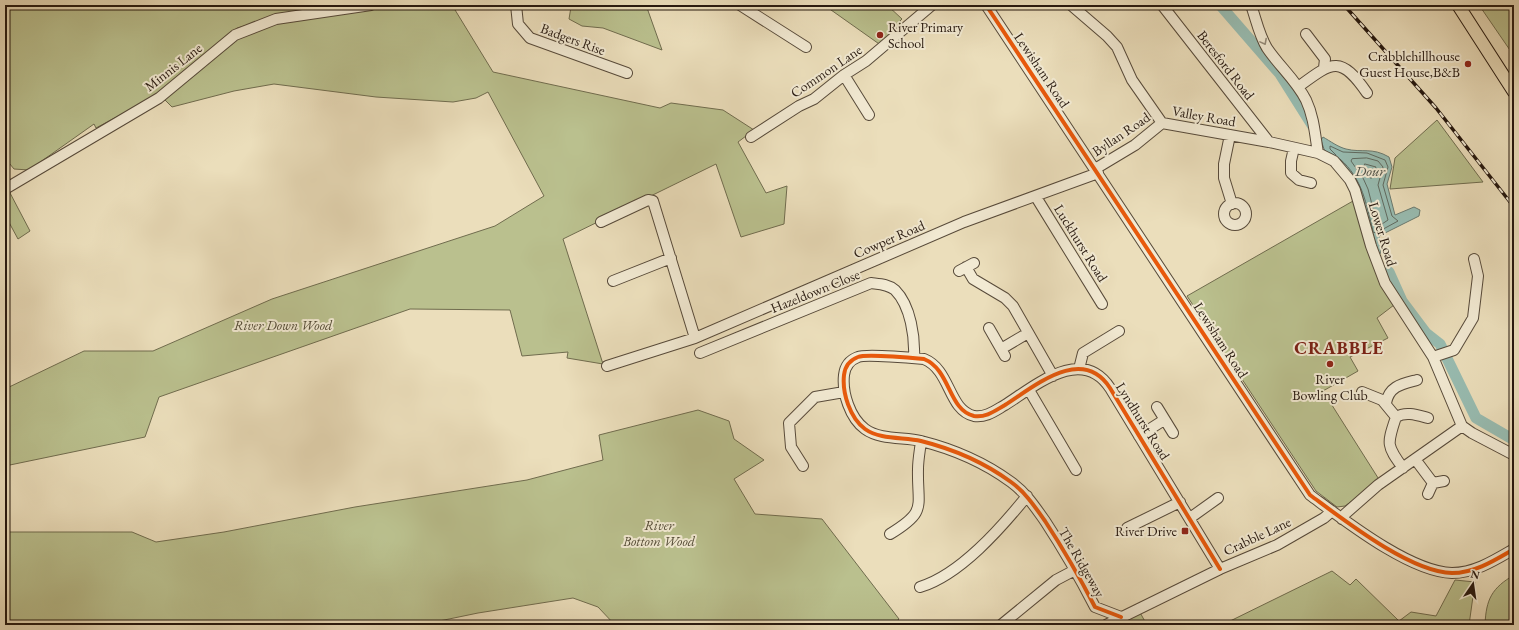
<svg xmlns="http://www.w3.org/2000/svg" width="1519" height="630" viewBox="0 0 1519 630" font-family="'EB Garamond',serif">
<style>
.green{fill:#bac08e;stroke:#706c4e}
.water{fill:#98bcb1;stroke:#6a7a70}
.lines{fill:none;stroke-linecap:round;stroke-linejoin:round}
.shore{stroke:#5f6a60;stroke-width:1}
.river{stroke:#98bcb1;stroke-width:11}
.minor-casing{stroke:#574a3a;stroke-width:12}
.major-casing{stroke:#26180f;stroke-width:14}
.minor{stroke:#f2ead3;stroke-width:10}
.major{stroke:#ebdebb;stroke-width:12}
.rail-casing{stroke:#26180f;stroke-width:3.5}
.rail{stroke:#f2ead3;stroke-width:2;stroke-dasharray:6;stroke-linecap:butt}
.cycleway-casing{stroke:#f2ead3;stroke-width:6}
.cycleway{stroke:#e8590c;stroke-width:4}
.oneway{stroke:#968c7b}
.poi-dot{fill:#8f2418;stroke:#f2ead3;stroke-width:1.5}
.labels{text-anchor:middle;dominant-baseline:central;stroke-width:4;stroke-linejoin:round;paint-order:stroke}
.poi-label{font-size:14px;fill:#26180f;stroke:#f2ead3;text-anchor:end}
.street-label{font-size:14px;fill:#26180f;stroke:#f2ead3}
.park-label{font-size:14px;font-style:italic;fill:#524a35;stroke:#f2ead3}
.water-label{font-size:15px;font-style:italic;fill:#4e5148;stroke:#f2ead3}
.district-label{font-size:18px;font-weight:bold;letter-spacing:1px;fill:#7a1f14;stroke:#f2ead3}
</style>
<rect width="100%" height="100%" fill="#ebdebb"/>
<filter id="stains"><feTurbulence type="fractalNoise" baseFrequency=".005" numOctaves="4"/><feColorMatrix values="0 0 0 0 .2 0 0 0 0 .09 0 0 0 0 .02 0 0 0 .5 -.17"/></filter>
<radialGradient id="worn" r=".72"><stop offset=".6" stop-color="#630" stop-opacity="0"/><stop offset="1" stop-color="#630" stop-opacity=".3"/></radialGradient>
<!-- green -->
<path class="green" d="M5,5H334V6L276,17L237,28L161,93L96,128L94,124L29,170L14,169L5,158Z
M371,5H452L493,72L660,108L671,103L723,110L754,130L738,142L766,193L787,186L784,224L741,237L716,164L563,239L603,364L567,358L568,352L522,356L510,310L410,309L159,397L145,437L5,466V389L84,351H153L272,299L495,226L544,196L488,92L476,98L453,102L376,97L274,84L234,91L172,107L163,98L235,35L276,19Z
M595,5H646L662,50L603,28L582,26L569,19L571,7Z
M824,5H887L902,19L900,21L903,24L882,46Z
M1479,5H1514V56Z
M1437,120L1483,182L1390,189L1395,158Z
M9,191L30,231L18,239L5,215V194Z
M1353,201L1394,305L1377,318L1388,338L1350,357L1358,371L1323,391L1380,481L1345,506L1337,507L1316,491L1187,296Z
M698,410L729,421L734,439L764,460L734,479L755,514L822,519L899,619L892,625H615L598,607L573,598L478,613L420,625H5V532H132L156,542L224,532L355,507L527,480L603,460L599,435Z
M1332,571L1350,585L1356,579L1399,621L1411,612L1436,616L1455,580L1475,582L1469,625H1222Z
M1514,575V625H1485C1486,599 1492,588 1514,575Z
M1138,609L1147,625H1108Z"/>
<!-- water -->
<path class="water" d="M1323,137C1330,141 1338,147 1346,149C1362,153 1372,147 1389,157L1392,167L1387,184L1395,215L1414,207L1420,210L1419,216L1379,236L1382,246L1380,254H1377L1360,193L1324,149L1321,140Z"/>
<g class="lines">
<!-- shore -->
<path class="shore" d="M1336,155L1330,149V146L1343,152L1367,153L1385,160L1388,167L1383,185L1392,216L1398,221L1376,233L1373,232
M1367,158L1378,161L1383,167L1378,185L1388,220L1379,226L1377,224L1368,189L1363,178L1351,161L1352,159Z
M1340,159C1363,179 1366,204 1373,231
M1365,164L1376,167L1372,178H1370L1364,167Z"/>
<!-- river -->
<path class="river" d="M1220,5L1280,74L1314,128
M1389,272L1402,301L1426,333L1440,344L1476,418L1514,440"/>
<!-- minor casing -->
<g class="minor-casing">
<path id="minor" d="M516,5L518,24L530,38L627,73
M740,5L806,47
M986,5L1310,495C1344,520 1410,572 1452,573C1475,573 1495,560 1514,549
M1071,5L1107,36L1117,47L1132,80L1162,123L1269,142L1318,153L1334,161L1350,180L1355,190L1371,246L1385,283L1433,357L1462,426L1472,433L1514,455
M1162,5L1269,142
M1251,5C1256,19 1259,35 1267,48C1279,66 1296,80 1306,100C1314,117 1315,135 1318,153
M1306,34L1325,59L1324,68
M844,75L869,115
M1298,87C1332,62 1340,54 1367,93
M1230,135L1224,164V178L1232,204
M751,137L799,106L814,99L844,75L866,61L932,5
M1294,148L1291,161V173L1299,180L1311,183
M1095,169L1135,145L1162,123
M5,189L159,98L235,35L276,19L371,5
M1036,197L1102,304
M1224 214a11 11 0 1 1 22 0a11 11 0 1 1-22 0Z
M601,222L648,200L653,201L695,338
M966,267L973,279L1005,298L1013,306L1053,376
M959,271L974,263
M613,281L671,258
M989,328L1005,356
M1001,349L1028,333
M700,353L871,283C879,284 888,284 895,290C911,306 915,338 914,358
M1433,357L1454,350L1473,318L1478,276L1474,259
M607,366L695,338L964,222L1098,173
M1079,369L1083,353L1119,331
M1029,390L1076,470
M1362,392L1382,400L1396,417
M1386,403C1389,386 1402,384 1417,380
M1157,407L1173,433
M1139,436L1164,420
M1415,459L1433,483
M803,466L791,447L789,423L815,397L844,392
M1403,468C1386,445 1387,444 1396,417C1406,411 1417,415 1428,418
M1428,494L1433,483L1444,481
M1190,518L1218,498
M1342,519L1345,514L1378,485L1462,426
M1127,528L1180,502
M890,534C928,511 917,507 918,469C918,460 920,450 921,441
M920,587C960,575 1001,528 1027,496
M1121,617L1095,607C1079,576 1064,550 1045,521C1035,507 1026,493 1011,482C985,463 953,449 921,441C904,437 880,440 865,429C850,418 842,393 844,375C845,366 850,360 858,357C865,354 913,358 924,359C951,370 948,410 974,416C986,418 996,410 1005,405C1035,386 1082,345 1110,388L1220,569
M1001,625L1056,580L1075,570
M1106,625L1220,569L1277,545L1324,518L1332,511"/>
</g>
<!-- major casing -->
<g class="major-casing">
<path id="major" d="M1458,5L1514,92"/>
</g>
<!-- minor -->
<use href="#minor" class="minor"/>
<!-- major -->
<use href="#major" class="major"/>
<!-- rail casing -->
<g class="rail-casing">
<path id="rail" d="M1344,5L1436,108L1514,207"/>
</g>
<!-- rail -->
<use href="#rail" class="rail"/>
<!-- cycleway casing -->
<g class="cycleway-casing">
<path id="cycleway" d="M986,5L1310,495C1344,520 1410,572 1452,573C1475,573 1495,560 1514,549
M1121,617L1095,607C1079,576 1064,550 1045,521C1035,507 1026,493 1011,482C985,463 953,449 921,441C904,437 880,440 865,429C850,418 842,393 844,375C845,366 850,360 858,357C865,354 913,358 924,359C951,370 948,410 974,416C986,418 996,410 1005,405C1035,386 1082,345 1110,388L1220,569"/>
</g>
<!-- cycleway -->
<use href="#cycleway" class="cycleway"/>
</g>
<!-- one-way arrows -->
<defs><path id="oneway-chevron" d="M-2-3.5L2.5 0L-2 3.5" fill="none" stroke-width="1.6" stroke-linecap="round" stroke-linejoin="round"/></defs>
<use class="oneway" href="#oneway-chevron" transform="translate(1264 42) rotate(62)"/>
<!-- markers -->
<g class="poi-dot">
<circle cx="880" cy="35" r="4"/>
<circle cx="1468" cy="64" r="4"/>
<circle cx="1330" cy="364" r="4"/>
<rect x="1181" y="527" width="8" height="8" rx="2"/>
</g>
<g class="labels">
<!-- poi labels -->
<g class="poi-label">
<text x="888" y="27" text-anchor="start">River Primary<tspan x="888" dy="16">School</tspan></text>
<text x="1460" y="56">Crabblehillhouse<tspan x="1460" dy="16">Guest House,B&amp;B</tspan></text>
<text x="1330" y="379" text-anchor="middle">River<tspan x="1330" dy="16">Bowling Club</tspan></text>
<text x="1177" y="531">River Drive</text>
</g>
<!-- street labels -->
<g class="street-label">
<text transform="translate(573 39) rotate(20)">Badgers Rise</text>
<text transform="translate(1226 65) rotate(52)">Beresford Road</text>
<text transform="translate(173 67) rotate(-38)">Minnis Lane</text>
<text transform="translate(1042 70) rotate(56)">Lewisham Road</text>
<text transform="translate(826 71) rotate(-34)">Common Lane</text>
<text transform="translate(1204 116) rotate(10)">Valley Road</text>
<text transform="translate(1121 134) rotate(-34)">Byllan Road</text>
<text transform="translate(1383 234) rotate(73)">Lower Road</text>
<text transform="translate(889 239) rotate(-23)">Cowper Road</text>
<text transform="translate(1081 243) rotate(58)">Luckhurst Road</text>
<text transform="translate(815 291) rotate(-22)">Hazeldown Close</text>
<text transform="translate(1221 340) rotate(57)">Lewisham Road</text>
<text transform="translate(1143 421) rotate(58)">Lyndhurst Road</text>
<text transform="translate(1257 536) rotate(-25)">Crabble Lane</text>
<text transform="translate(1082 562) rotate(60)">The Ridgeway</text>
</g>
<!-- park labels -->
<g class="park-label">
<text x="283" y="325">River Down Wood</text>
<text x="659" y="525">River<tspan x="659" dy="16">Bottom Wood</tspan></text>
</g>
<!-- water labels -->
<g class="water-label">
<text x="1370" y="170">Dour</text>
</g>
<!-- district labels -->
<g class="district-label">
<text x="1339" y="347">CRABBLE</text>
</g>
</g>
<!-- margin -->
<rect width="1519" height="630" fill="none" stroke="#ebdebb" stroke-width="20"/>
<rect x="6" y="6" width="1507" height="618" fill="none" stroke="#26180f" stroke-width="2"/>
<rect x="10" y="10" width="1499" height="610" fill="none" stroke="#26180f"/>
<!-- north arrow -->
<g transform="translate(1473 584) rotate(13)" stroke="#f2ead3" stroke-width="3" paint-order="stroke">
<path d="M0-3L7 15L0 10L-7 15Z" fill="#26180f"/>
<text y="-6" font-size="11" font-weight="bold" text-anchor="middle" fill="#26180f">N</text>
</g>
<rect width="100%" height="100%" filter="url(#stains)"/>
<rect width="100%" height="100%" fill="url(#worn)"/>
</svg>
